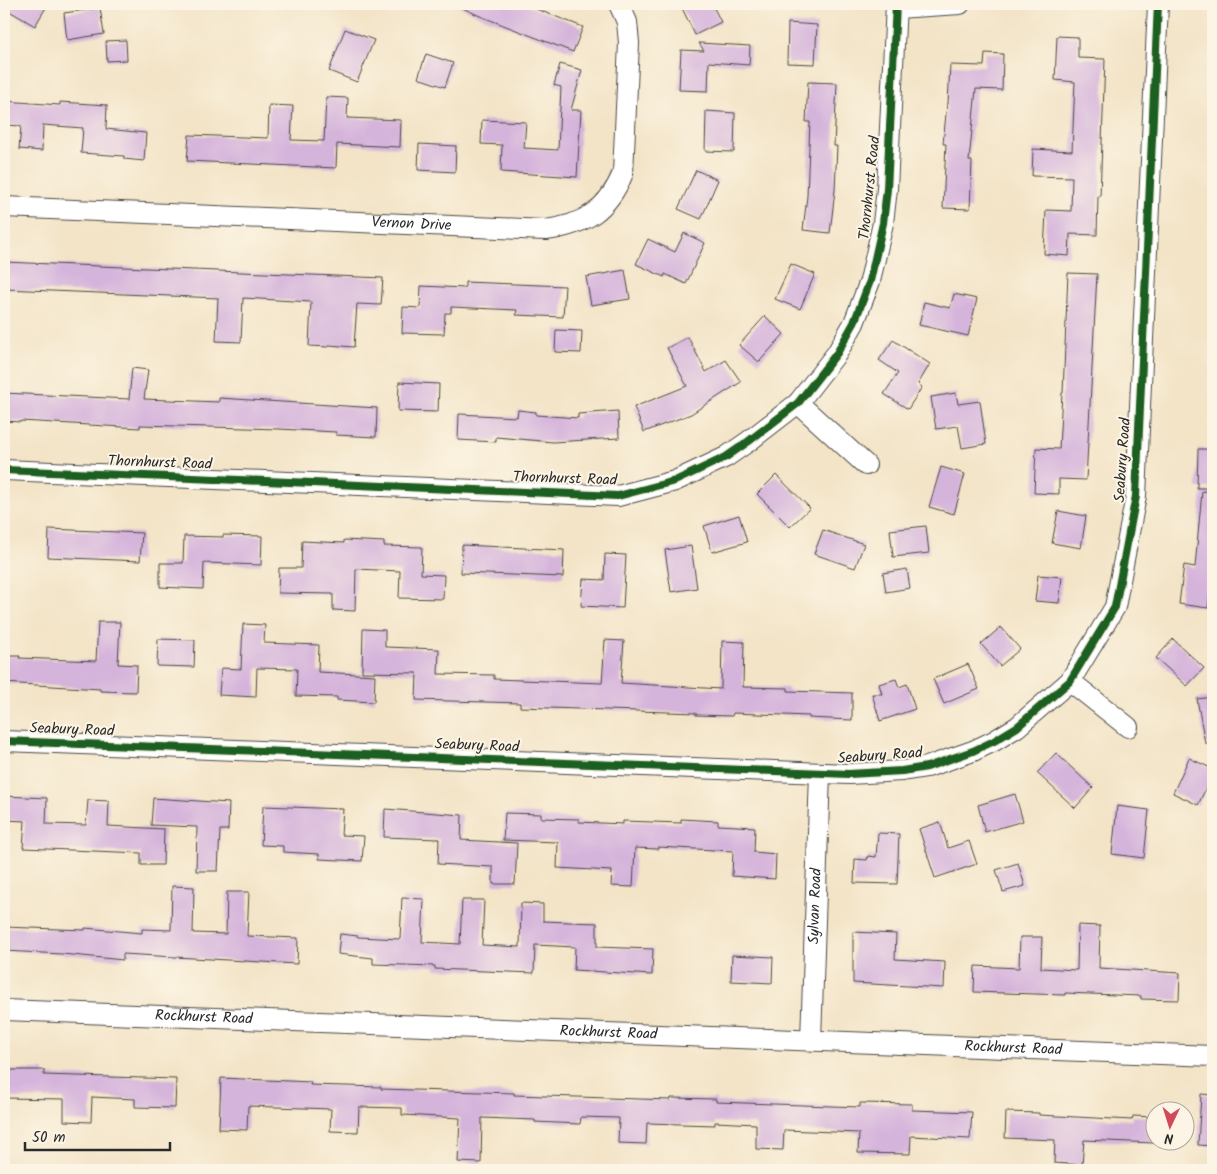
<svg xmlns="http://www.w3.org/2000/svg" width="1217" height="1174" viewBox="0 0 1217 1174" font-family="Kalam,sans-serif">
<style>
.building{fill:#d5b4db}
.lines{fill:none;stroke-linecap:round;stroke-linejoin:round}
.minor-casing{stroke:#494742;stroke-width:22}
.minor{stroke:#fff;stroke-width:20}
.cycleway-casing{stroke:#fcf5e5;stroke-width:11}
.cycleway{stroke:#1b5e20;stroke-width:8}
.labels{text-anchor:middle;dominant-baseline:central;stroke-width:4;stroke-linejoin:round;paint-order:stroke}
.street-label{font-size:15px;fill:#2b2b2b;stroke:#fcf5e5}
</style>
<rect width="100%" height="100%" fill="#fcf5e5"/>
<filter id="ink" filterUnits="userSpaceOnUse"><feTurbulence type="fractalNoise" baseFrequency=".02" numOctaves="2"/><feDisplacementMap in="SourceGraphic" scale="10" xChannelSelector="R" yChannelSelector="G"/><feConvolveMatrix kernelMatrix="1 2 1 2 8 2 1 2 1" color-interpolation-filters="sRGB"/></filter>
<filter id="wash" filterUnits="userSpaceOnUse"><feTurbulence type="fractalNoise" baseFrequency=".0096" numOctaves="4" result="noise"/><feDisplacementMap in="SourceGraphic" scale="20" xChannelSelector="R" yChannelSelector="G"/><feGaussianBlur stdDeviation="1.12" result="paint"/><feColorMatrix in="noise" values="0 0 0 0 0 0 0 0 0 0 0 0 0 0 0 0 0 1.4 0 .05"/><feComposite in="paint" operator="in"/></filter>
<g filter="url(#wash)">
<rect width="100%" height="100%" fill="#f3e4c7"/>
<g id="blocks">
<!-- building -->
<path class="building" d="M4,4H48L35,26L4,8Z
M454,4H523L583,27L573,52L480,16Z
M680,4H712L721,22L695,35Z
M100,8L104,34L67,40L64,13Z
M788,23L817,25L815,64L787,63Z
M345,29L374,40L357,82L329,71Z
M1057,36L1078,37V58L1105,59L1100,197L1098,196L1097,235L1070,234L1069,256L1044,254L1046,210L1071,211L1072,177L1032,176L1033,149L1072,151L1075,82L1055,80Z
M126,40L127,60L107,61L106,41Z
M699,43L750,46L749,65L709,62L708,91L679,90L681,50L704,51Z
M985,53L1003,54L1002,90L976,89L969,161H972L970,209L943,208L946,144H943L947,104H948L950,65L984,66Z
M426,54L453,63L445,87L418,78Z
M560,64L582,70L571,110H581L577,177L501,172L502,145L481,144L482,120L526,122L524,148L558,150L561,87L554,85Z
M808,82L837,83L834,146H837L835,190L830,233L803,230L807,196L810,122H806Z
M326,97L348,98L347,118L401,120L400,147L337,144L336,168L187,161L189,135L268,138L269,105L293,106L291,140L324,141Z
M4,101L60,105V102L107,105L106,129L146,133L144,161L124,159V156L81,153L83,128L43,125L42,151L19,149L21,126L4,125Z
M706,111L735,113L734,152L705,151Z
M419,144L456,146L455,172L418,170Z
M696,170L718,180L701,219L678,209Z
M684,233L705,243L686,284L665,274L664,277L636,264L648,239L675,252Z
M4,262L383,278L381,305L357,304L354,347L329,345V347L309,346L311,302L243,298L241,342L216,341L218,298L4,289Z
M791,264L815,274L800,309L775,299Z
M625,270L630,299L591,305L586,277Z
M1068,273L1097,274L1086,480L1059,479V494L1034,493L1036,448L1059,449L1062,393H1063Z
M465,282L565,286L563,317L516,315L517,310L451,307V313H445L444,334L402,333L403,307L420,308L421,286L465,288Z
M954,294L977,299L968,336L919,325L924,302L950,308Z
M765,316L784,334L759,362L739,345Z
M556,330L582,331L581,353L555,352Z
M688,337L706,372L726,360L741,382L691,414L644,432L634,407L687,386L667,348Z
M893,340L930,364L918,384L922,387L908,409L884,394L898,373L879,360Z
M132,368L148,370L144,399L219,402V398L377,408L376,437L336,435V432L279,429L140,425V428L21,421V422L4,421V393L129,399Z
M399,382L439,384L438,412L398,411Z
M956,393L958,404L980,401L986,444L962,448L958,426L936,429L931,397Z
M518,410L536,412V415L578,418V414L618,411L619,438L553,442L496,437V442L458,440L459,414L517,417Z
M1198,449H1213V488H1197Z
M941,467L965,474L954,514L929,507Z
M776,475L810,508L790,527L757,494Z
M1202,491L1213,492V565L1208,608L1179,604L1184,565L1195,567Z
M1058,511L1086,516L1081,548L1052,543Z
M739,515L747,542L712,552L704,526Z
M926,526L929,553L893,557L890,530Z
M49,529L142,533L140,561L48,557Z
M823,530L864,544L855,568L814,554Z
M223,535L262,536L261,565L204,563L203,589L160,587V563H183L184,536L223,537Z
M344,540L384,542V546L422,547L421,574L444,575L443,599L399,598L400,571L356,569L355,611L333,610V594L278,593L279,568H301L302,541L344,543Z
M462,545L564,550L563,577L461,573Z
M691,546L697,588L671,592L665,550Z
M605,554L626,555L623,608L581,606L583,579L604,580Z
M907,569L910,588L886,592L883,573Z
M1038,575L1062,577L1059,603L1035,601Z
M98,622H120L118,664L137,665L136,692L100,691V689L4,683V656H20L19,658L96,661Z
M243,624L265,625L264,643L319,645L318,672L375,675L374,702L337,700V697L296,696L297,669L257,668L256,697L219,695L221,668L241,669Z
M1001,627L1020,649L1000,666L981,644Z
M363,629L385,630V647L439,649L438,674L494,675V679L602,683L605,640L624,641L621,683L721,689L722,641L744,642L743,687L788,688V691L852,693V720L809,718V716L733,713L732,716L696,715V713L520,707V703L416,700L417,673L362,672Z
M158,639L195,640L194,667L157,666Z
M1173,639L1204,668L1187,686L1156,658Z
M968,664L979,689L944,704L933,679Z
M896,679L899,687L907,684L915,709L880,721L872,694H882L879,684Z
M1213,697V743H1205L1197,699Z
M1056,753L1093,788L1075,808L1037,773Z
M1189,758L1213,769V773L1198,805L1173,793Z
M1015,794L1023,821L985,832L978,805Z
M4,796L47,798L46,824L86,825L88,800L109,801L108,826L164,829L163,865H141V853L23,848L25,821L4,820Z
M153,798L229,803L228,830H220L218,871H196L197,827L151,825Z
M263,806L343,809L341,835L364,836L362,861L319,859V854L283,852V846L261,845Z
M1117,806L1149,810L1144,858L1112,854Z
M385,809L462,815L461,840L517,843L515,884H493V867L438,864L439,839L384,837Z
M505,813L541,814V818L579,819V822L623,824V821L681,823V819L718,821V825L755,827L754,852L776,854L775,879L732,876L733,851L658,847V849L635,848L633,887L611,886L612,871L557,868L558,842L503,840Z
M940,822L948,848L969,841L977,864L935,878L919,829Z
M878,833L899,834L897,884L854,883L855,859L867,860L868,856L876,857Z
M1018,863L1025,886L1003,892L996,870Z
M172,886L194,887L193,933L226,934L227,892H249L247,936L298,938L297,964L123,954V960L62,954L4,951V927L85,930V928L142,933V929L171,930Z
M402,898L424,899L422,942L460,944L462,900H484L482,945L520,947L521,903L543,904V921L597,923V947L653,949L652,975L574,970L575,947L535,945L534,973L435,969V966L373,964V958L338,954L340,934L358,936V937L400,939Z
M1078,925L1100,926L1099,968L1180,973L1179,1000L1141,999V996L1065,993V995L974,992L975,966L1019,968L1020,937H1042L1041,968L1077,970Z
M853,932L896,934L895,959L945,962L944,988L853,983Z
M732,955L773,957L772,983L731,981Z
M4,1070H44V1075L176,1079L175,1108L135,1107V1099L92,1097L91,1122L64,1121V1099L4,1098Z
M221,1078L311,1082L310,1085L381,1087V1089L514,1093V1095L671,1100V1098L716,1099V1102L860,1107V1103L912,1104V1110L972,1112L970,1139L911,1136L910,1154L858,1153L859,1133L784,1130L783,1150L756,1149V1124L715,1122V1125L647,1123L646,1144L618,1143L619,1118L581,1117L580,1124L535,1122V1120L482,1118L481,1163L458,1162L460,1118L402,1115V1108L359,1107L358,1132L330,1131L331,1109L248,1106L247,1130L219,1129Z
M1201,1094L1213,1095V1146L1198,1145Z
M1006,1112L1039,1113V1115L1132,1120L1133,1116L1154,1117V1143L1084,1140L1082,1165L1054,1163L1055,1140L1005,1138Z"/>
</g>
</g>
<g filter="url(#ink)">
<use href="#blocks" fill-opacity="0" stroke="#494742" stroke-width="1"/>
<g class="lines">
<!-- minor casing -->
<g class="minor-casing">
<g id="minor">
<path d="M897,8L960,4"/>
<path id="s1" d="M4,207L546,230C584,225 608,210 623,173L629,43L627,22L619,4"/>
<path d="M798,403L866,465"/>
<path d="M4,470L618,496L675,481L726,457L749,441L798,403L837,353L854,323L870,281L883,223L887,189L896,4"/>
<path d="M1070,681L1128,727"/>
<path d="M4,741L849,774L902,771L927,767L973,751L994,741L1017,727L1070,681L1115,607L1136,496L1158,4"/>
<path id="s2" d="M4,1010L1213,1056"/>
<path id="s3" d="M811,1040L820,773"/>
</g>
</g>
<!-- minor -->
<use href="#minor" class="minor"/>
<!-- cycleway casing -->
<g class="cycleway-casing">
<path id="cycleway" d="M4,470L618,496L675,481L726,457L749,441L798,403L837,353L854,323L870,281L883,223L887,189L896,4
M4,741L849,774L902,771L927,767L973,751L994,741L1017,727L1070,681L1115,607L1136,496L1158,4"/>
</g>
<!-- cycleway -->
<use href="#cycleway" class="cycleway"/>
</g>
</g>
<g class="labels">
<!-- street labels -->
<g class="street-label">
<text transform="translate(870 188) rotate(-84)">Thornhurst Road</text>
<text stroke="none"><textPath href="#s1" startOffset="408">Vernon Drive</textPath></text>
<text transform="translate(1123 460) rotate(-86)">Seabury Road</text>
<text transform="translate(160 463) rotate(2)">Thornhurst Road</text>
<text transform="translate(565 479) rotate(2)">Thornhurst Road</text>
<text transform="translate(72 730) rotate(2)">Seabury Road</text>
<text transform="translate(477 746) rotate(2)">Seabury Road</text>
<text transform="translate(880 756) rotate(-4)">Seabury Road</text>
<text stroke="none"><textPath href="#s3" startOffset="134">Sylvan Road</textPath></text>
<text stroke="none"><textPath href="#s2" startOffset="200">Rockhurst Road</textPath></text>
<text stroke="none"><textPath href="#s2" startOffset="605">Rockhurst Road</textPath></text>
<text stroke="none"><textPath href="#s2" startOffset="1010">Rockhurst Road</textPath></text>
</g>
</g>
<!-- margin -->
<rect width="1217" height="1174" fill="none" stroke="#fcf5e5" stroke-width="20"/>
<!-- north arrow -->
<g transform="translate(1170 1126) rotate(184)"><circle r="24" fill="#fcf5e5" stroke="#a8a49b"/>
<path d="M0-4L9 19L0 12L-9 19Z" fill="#d1495b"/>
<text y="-8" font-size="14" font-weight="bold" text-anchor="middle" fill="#2b2b2b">N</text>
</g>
<!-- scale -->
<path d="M25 1142v8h145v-8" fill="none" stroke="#2b2b2b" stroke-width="2.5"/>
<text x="32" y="1142" font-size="15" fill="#2b2b2b" stroke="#fcf5e5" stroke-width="4" paint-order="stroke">50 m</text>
</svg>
